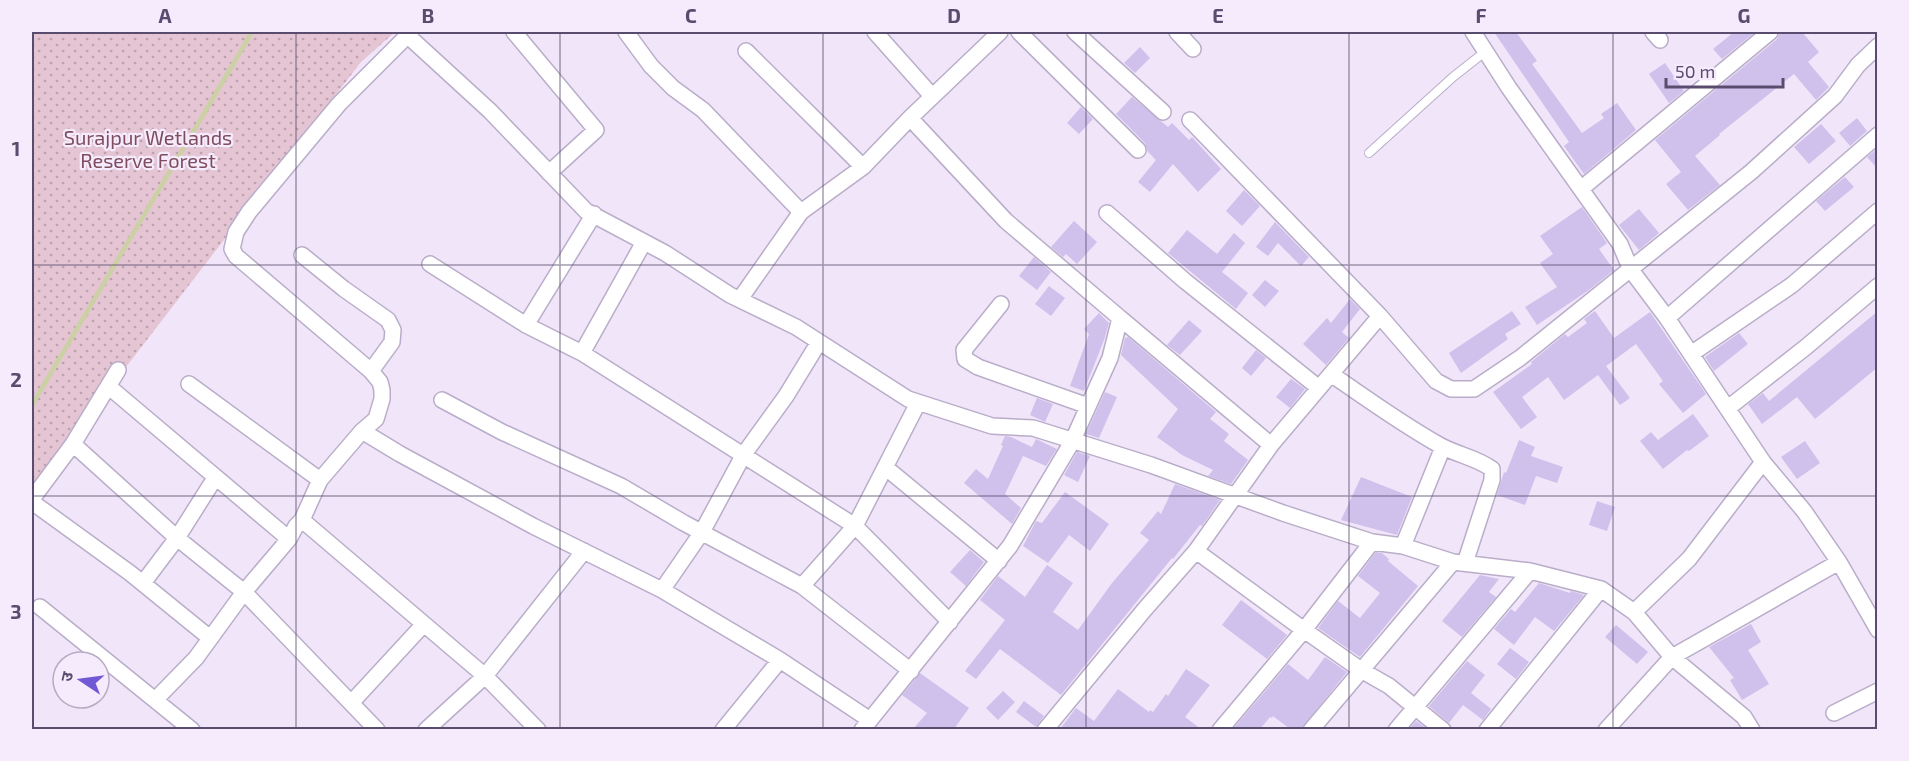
<svg xmlns="http://www.w3.org/2000/svg" width="1909" height="761" viewBox="0 0 1909 761" font-family="'Exo 2','Noto Sans Devanagari',sans-serif">
<style>
.park{fill:url(#park-dots)}
.lines{fill:none;stroke-linecap:round;stroke-linejoin:round}
.stream{stroke:#cbd1a4;stroke-width:4.5}
.building{fill:#d0c0ec}
.lane-casing{stroke:#b9adc9;stroke-width:10}
.street-casing{stroke:#b9adc9;stroke-width:18}
.lane{stroke:#fff;stroke-width:8}
.street{stroke:#fff;stroke-width:15}
.grid{fill:none;stroke:#594d6f;stroke-width:1.5;stroke-opacity:0.55}
.labels{text-anchor:middle;dominant-baseline:central;stroke-width:4.5;stroke-linejoin:round;paint-order:stroke}
.park-label{font-size:20px;fill:#7f4d5d;stroke:#f5ebfd}
.neatline{fill:none;stroke:#594d6f;stroke-width:2}
.grid-label{font-size:20px;text-anchor:middle;font-weight:bold;fill:#594d6f}
</style>
<defs>
<pattern id="park-dots" width="8" height="8" patternUnits="userSpaceOnUse" patternTransform="scale(1.5)"><rect width="8" height="8" fill="#e5c5d3"/><path d="M2 2h.1M6 6h.1" fill="none" stroke="#bda2af" stroke-width="1.8" stroke-linecap="round"/></pattern>
</defs>
<rect width="100%" height="100%" fill="#f1e5f9"/>
<!-- park -->
<path class="park" d="M32,32H395L361,62L32,489Z"/>
<g class="lines">
<!-- stream -->
<path class="stream" d="M32,405L252,32"/>
</g>
<!-- building -->
<path class="building" d="M1494,32H1516L1537,61L1532,64L1582,133L1604,118L1601,114L1617,103L1636,130L1584,174L1564,146L1569,142Z
M1734,32L1754,33L1722,59L1713,49Z
M1780,32H1802L1819,52L1808,62L1829,87L1816,100L1794,74L1719,134L1720,135L1695,156L1720,185L1688,210L1666,184L1681,172L1655,140L1776,40Z
M1140,47L1150,58L1135,73L1124,63Z
M1665,63L1684,91L1669,103L1649,74Z
M1132,97L1168,127L1172,123L1189,140L1192,137L1221,169L1198,192L1173,164L1150,192L1138,182L1156,160L1148,152L1145,143L1116,114Z
M1081,107L1093,119L1079,134L1067,123Z
M1857,118L1867,131L1850,146L1839,133Z
M1821,124L1836,141L1809,164L1794,147Z
M1878,148V169L1867,157Z
M1845,177L1854,187L1825,211L1816,201Z
M1244,190L1260,206L1242,226L1226,211Z
M1582,207L1607,243L1599,249L1614,270L1589,290L1537,325L1525,307L1557,287L1540,263L1553,254L1540,236Z
M1639,209L1659,233L1639,250L1619,225Z
M1074,221L1097,242L1077,264L1066,254L1063,257L1051,247Z
M1275,222L1309,257L1301,266L1278,243L1268,256L1256,247Z
M1187,230L1217,254L1234,233L1245,243L1222,272L1248,293L1236,309L1168,253Z
M1034,257L1051,272L1037,290L1019,276Z
M1265,280L1279,291L1265,307L1252,295Z
M1049,286L1065,298L1051,316L1035,304Z
M1350,299L1360,309L1342,332L1349,338L1326,365L1303,344L1327,318L1331,323Z
M1512,311L1521,324L1505,334L1508,339L1461,373L1449,353Z
M1595,311L1614,338L1650,312L1706,394L1683,413L1659,384L1663,381L1636,344L1606,366L1630,398L1620,405L1598,375L1564,400L1548,377L1522,397L1537,417L1521,429L1493,392L1532,364L1531,362L1565,334L1568,337L1587,323L1584,319Z
M1878,311V367L1815,419L1797,397L1762,424L1748,404L1763,393L1769,401Z
M1099,313L1109,323L1104,340L1084,391L1070,386L1089,334L1084,329Z
M1189,320L1202,331L1180,355L1167,345Z
M1739,333L1748,344L1714,371L1705,357Z
M1128,337L1216,412L1210,419L1229,434L1224,441L1248,460L1231,484L1208,476L1213,470L1182,455L1157,437L1178,409L1121,355L1125,338Z
M1256,350L1266,358L1251,376L1242,368Z
M1291,379L1305,389L1290,408L1276,397Z
M1105,392L1117,397L1099,438L1086,434Z
M1037,398L1053,404L1045,422L1030,415Z
M1693,414L1709,436L1689,451L1687,450L1663,469L1640,441L1651,432L1658,440Z
M1005,436L1011,437L1032,447L1036,439L1057,449L1046,466L1023,456L1005,494L1021,508L1012,524L964,483L976,469L988,479L1003,446L1001,445Z
M1519,440L1535,447L1531,456L1563,467L1557,483L1536,476L1525,505L1497,495L1504,472L1506,473Z
M1805,441L1820,463L1797,479L1781,457Z
M1077,452L1090,456L1078,482L1064,475Z
M1361,477L1412,497L1397,535L1341,520Z
M1175,484L1220,500L1202,526L1200,525L1173,559L1172,558L1061,695L1000,649L976,679L965,671L1005,620L980,600L998,576L1025,597L1047,565L1073,583L1053,612L1078,630L1112,583L1149,540L1140,533L1158,511L1161,514Z
M1065,492L1109,524L1090,551L1069,535L1048,563L1023,546L1036,521L1042,523Z
M1597,501L1615,507L1607,531L1589,525Z
M970,550L984,562L966,586L950,572Z
M1376,552L1382,553L1389,559L1388,561L1418,586L1360,657L1318,628L1338,601L1360,618L1380,593L1358,576Z
M1480,575L1499,579L1489,592L1496,597L1462,637L1442,621Z
M1539,583L1570,593L1571,591L1584,595L1554,631L1535,617L1514,645L1494,629L1511,609L1515,612Z
M1241,600L1287,635L1267,659L1222,625Z
M1751,624L1761,642L1748,650L1769,684L1742,700L1730,680L1734,678L1709,647Z
M1616,625L1648,652L1637,664L1605,637Z
M1510,648L1529,662L1516,679L1497,664Z
M1325,657L1347,672L1301,729H1290L1273,716L1272,718L1270,717L1260,729H1233L1288,664L1308,680Z
M1467,661L1485,675L1471,693L1491,709L1483,720L1463,705L1449,723L1429,706Z
M1186,669L1210,685L1185,717L1201,729H1060L1076,708L1094,721L1118,689L1149,712L1150,710L1153,712L1166,694L1168,696Z
M920,673L969,708L954,729H913L927,713L902,695Z
M1003,691L1015,702L998,720L986,708Z
M1024,701L1044,716L1036,727L1016,712Z
M1416,721L1427,729H1409Z"/>
<g class="lines">
<!-- lane casing -->
<g class="lane-casing">
<path id="lane" d="M1369,153L1453,77L1486,51"/>
</g>
<!-- street casing -->
<g class="street-casing">
<path id="street" d="M514,32L596,130L549,173
M626,32L651,66L673,88L703,110L801,212
M875,32L932,96
M1019,32L1138,150
M1075,32L1163,112
M1177,32L1193,49
M1473,32L1509,88L1620,244L1631,270L1667,318L1763,462L1804,511L1839,562L1878,630
M1653,32L1660,40
M407,35L490,111L586,211L665,253L730,295L796,327L908,399L992,426L1033,428L1151,465L1283,513L1372,542L1403,546L1453,562L1530,571L1601,589L1634,612L1672,657L1744,717L1752,730
M746,51L863,167
M1190,120L1380,316L1436,381L1451,389H1474L1520,358L1751,172L1835,96L1858,65L1878,46
M1582,188L1770,32
M1107,213L1185,281L1319,388
M302,255L344,289L388,320L393,330L392,342L371,371
M430,264L526,325L582,353L855,526L802,586L684,523L621,486L502,432L442,400
M740,299L801,212L863,167L910,118L1000,32
M1001,304L964,350L965,359L978,367L1088,406
M1120,318L1271,445
M1667,318L1878,135
M526,325L594,214
M582,353L644,242
M1691,354L1792,285L1878,211
M1331,374C1367,399 1403,425 1441,446C1458,455 1477,458 1492,469V480L1465,563
M189,384L320,480
M108,386L289,539
M918,403L855,526L950,622
M1728,408L1806,347L1878,286
M362,431L400,454L533,526L662,590L780,660L870,720
M73,444L177,538L244,592L377,730
M885,467L999,561
M32,499L73,444L118,370
M32,502L130,573L210,638
M302,520L485,676L538,730
M1403,546L1443,447
M1196,551L1304,630L1361,670L1389,686L1443,730
M143,583L177,538L215,478
M802,586L911,671
M662,590L702,532L744,454L786,396L819,342
M40,607L192,730
M1634,612L1689,559L1763,462
M156,699L196,658L244,592L289,539L296,526L302,520L320,480L362,431L376,419L382,399V390L380,382L371,371L236,256L232,249L236,232L249,212L339,104L411,32
M352,702L424,624
M1834,713L1878,691
M426,730L485,676L584,551
M723,730L780,660
M862,730L1010,546L1072,442L1110,358L1120,318L1006,221L910,118
M1045,730L1145,609L1196,551L1271,445L1380,316
M1220,730L1304,630L1372,542
M1311,730L1453,562
M1396,730L1530,571
M1487,730L1601,589
M1606,730L1672,657L1839,562"/>
</g>
<!-- lane -->
<use href="#lane" class="lane"/>
<!-- street -->
<use href="#street" class="street"/>
</g>
<!-- grid -->
<path class="grid" d="M296,32V730M560,32V730M823,32V730M1086,32V730M1349,32V730M1613,32V730M32,265H1878M32,496H1878"/>
<g class="labels">
<!-- park labels -->
<g class="park-label">
<text x="148" y="137">Surajpur Wetlands<tspan x="148" dy="23">Reserve Forest</tspan></text>
</g>
</g>
<!-- border -->
<rect width="1909" height="761" fill="none" stroke="#f5ebfd" stroke-width="66"/>
<!-- north arrow -->
<g transform="translate(81 680) rotate(283)"><circle r="28" fill="#f5ebfd" stroke="#b7acc4" stroke-width="1.5"/>
<path d="M0-4.5L10 22L0 15L-10 22Z" fill="#7158d5"/>
<text y="-9" font-size="16" font-weight="bold" text-anchor="middle" fill="#594d6f">उ</text>
</g>
<!-- scale -->
<path d="M1666 78v9h117v-9" fill="none" stroke="#594d6f" stroke-width="3"/>
<text x="1675" y="78" font-size="18" fill="#594d6f" stroke="#f5ebfd" stroke-width="4.5" paint-order="stroke">50 m</text>
<rect x="33" y="33" width="1843" height="695" class="neatline"/>
<g class="grid-label">
<text x="165" y="23">A</text>
<text x="428" y="23">B</text>
<text x="691" y="23">C</text>
<text x="954" y="23">D</text>
<text x="1218" y="23">E</text>
<text x="1481" y="23">F</text>
<text x="1744" y="23">G</text>
<text x="16" y="156">1</text>
<text x="16" y="387">2</text>
<text x="16" y="619">3</text>
</g>
</svg>
